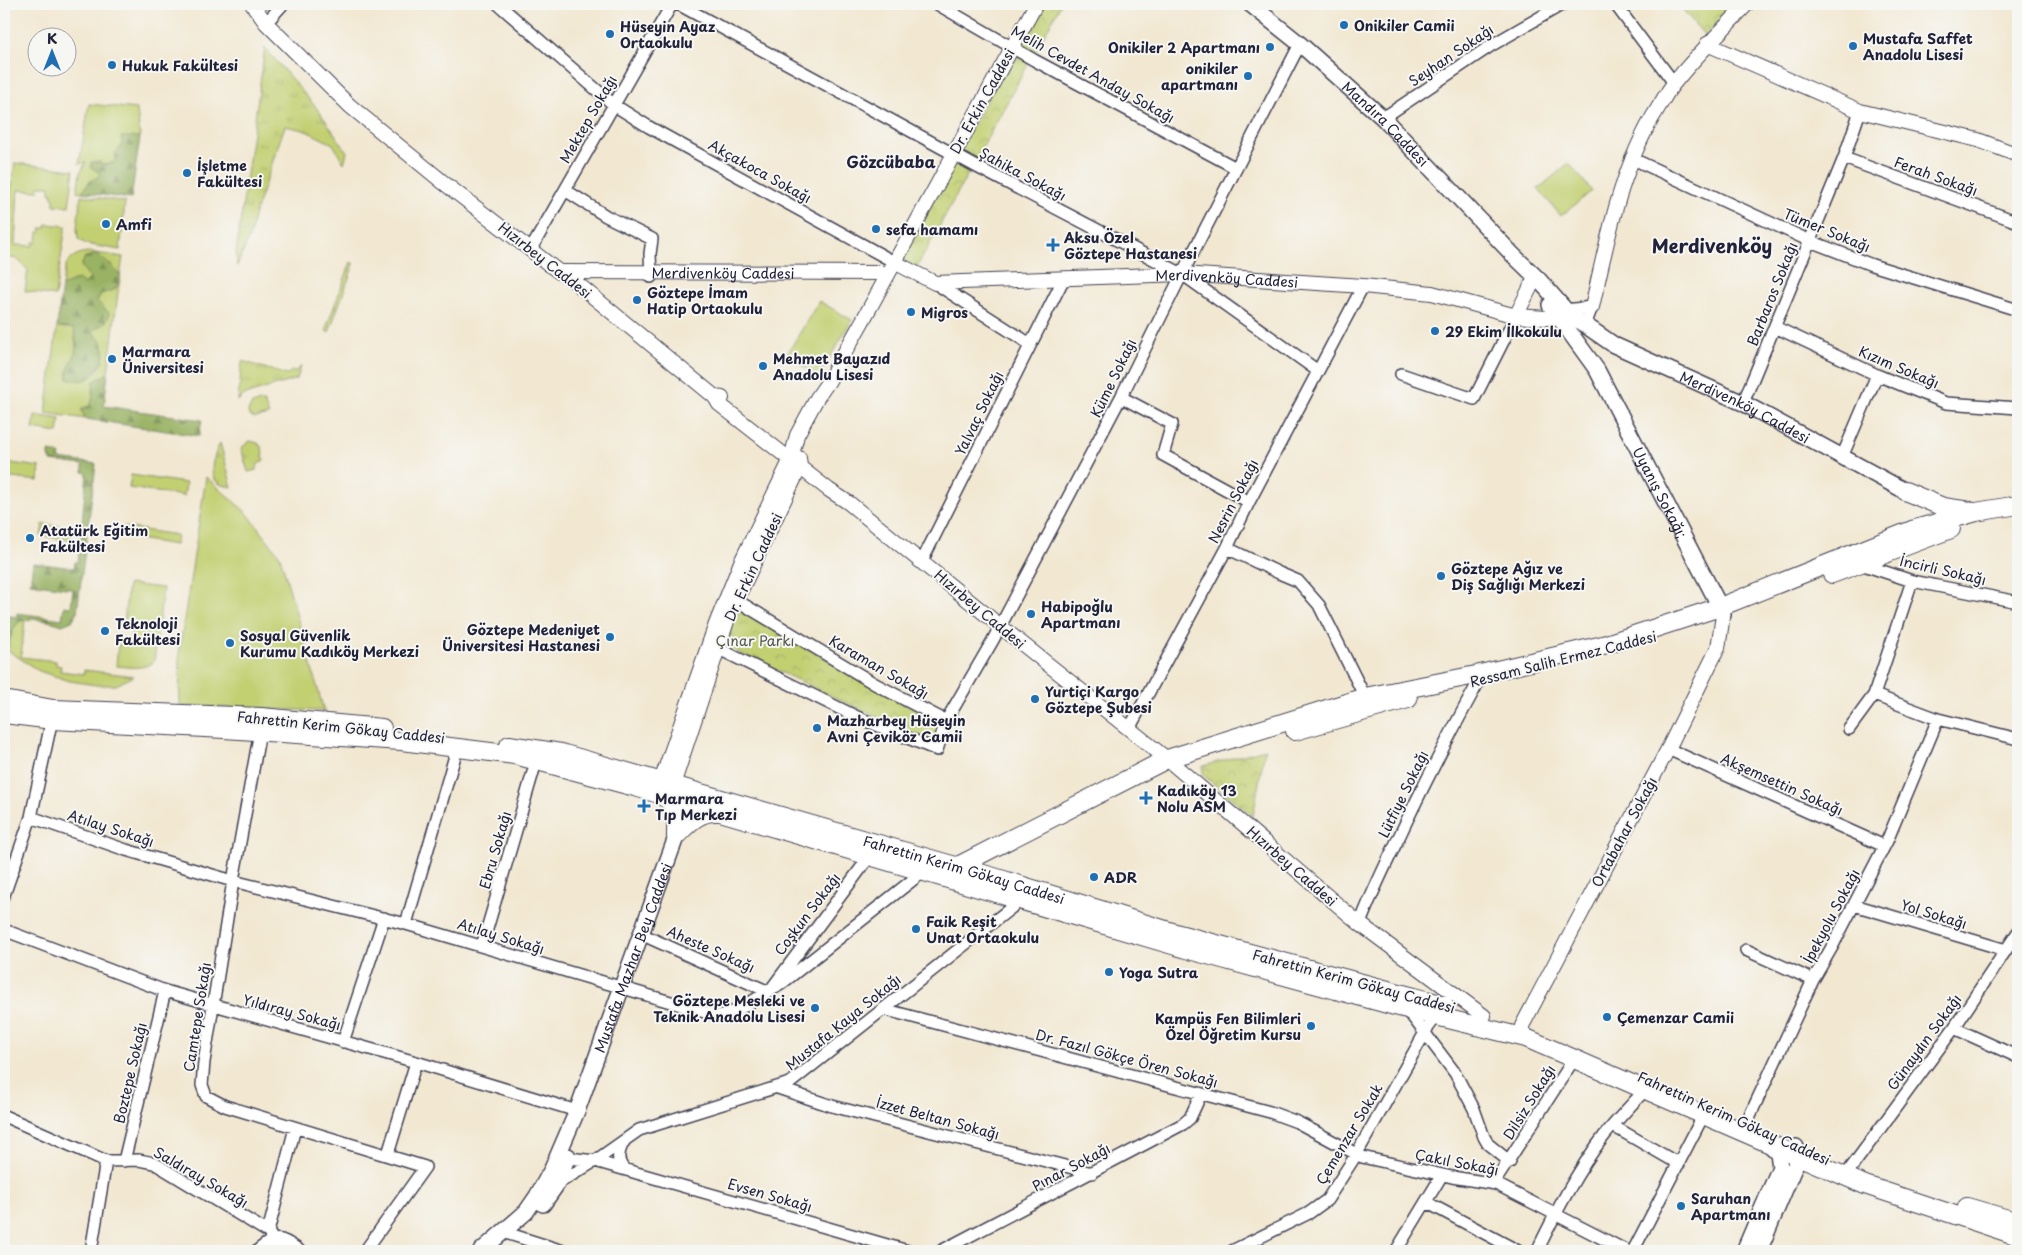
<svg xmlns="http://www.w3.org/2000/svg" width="2022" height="1255" viewBox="0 0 2022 1255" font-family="'Playpen Sans',sans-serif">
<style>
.grass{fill:url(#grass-tufts);stroke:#727956}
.forest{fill:url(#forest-firs);stroke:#5e6a50}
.park{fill:url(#park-crowns);stroke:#727956}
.garden{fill:#c2d072;stroke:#727956}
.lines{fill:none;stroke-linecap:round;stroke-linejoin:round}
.minor-casing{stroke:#414052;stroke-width:14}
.tertiary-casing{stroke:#414052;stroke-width:16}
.secondary-casing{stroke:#414052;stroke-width:18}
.primary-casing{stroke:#414052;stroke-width:20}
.minor{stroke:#fff;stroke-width:11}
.tertiary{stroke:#fff;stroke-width:14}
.secondary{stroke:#fff;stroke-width:15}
.primary{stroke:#fff;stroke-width:18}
.poi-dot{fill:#1f6fb2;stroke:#f6f6f2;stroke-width:2}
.labels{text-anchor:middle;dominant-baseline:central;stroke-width:4;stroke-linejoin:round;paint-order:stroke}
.poi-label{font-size:14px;font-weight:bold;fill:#22223b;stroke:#f6f6f2;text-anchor:start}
.street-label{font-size:14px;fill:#22223b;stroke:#f6f6f2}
.park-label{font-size:14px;fill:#52564c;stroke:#f6f6f2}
.quarter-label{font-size:16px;font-weight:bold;fill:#22223b;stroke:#f6f6f2}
.district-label{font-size:19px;font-weight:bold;fill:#22223b;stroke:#f6f6f2}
</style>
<defs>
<pattern id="grass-tufts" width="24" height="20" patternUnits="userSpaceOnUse" patternTransform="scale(1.25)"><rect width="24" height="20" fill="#c2d072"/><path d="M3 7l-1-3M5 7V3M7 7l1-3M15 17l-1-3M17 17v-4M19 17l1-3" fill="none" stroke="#a6b264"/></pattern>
<pattern id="forest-firs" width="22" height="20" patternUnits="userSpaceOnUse" patternTransform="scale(1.25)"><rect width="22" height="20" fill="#99b264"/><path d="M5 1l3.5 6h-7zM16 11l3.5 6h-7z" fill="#7c9054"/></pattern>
<pattern id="park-crowns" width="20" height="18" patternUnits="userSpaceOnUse" patternTransform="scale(1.25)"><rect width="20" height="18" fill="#c2d072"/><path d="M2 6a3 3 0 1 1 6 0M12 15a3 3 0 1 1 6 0" fill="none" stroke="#a6b264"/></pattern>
</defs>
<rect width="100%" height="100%" fill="#f6f6f2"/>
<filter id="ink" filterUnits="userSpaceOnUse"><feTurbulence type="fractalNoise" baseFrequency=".02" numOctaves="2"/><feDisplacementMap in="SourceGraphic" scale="10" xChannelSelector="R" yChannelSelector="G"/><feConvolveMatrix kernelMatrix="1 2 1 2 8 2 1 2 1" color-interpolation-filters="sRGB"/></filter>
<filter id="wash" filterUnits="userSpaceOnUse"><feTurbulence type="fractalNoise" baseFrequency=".0096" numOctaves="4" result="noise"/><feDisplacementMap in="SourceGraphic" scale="20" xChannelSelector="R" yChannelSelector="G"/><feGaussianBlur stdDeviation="1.12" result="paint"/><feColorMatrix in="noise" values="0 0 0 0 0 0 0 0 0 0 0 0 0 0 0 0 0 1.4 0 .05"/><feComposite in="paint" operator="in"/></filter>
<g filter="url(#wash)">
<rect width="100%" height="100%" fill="#f2e8d2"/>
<!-- grass -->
<path class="grass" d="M265,48L319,111L347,152L344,163L333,144L304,130L285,126L254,216L251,233L237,266L236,253L241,217Z
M351,262L354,264L329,332H327L326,328Z
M242,361L287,375L291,371H297L301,366L297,379L244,395L238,401Z
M258,402H264L269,415L255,418L249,416L248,411L252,404Z
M250,441L258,443L262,448L264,460L258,464L256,470L248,472L241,448Z
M220,443L232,487C229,486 223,486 220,484C205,477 215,453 220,443Z"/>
<!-- forest -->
<path class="forest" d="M131,136L140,137L131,199L82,192L89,182L95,178L91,168V162H99L115,155L121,137Z
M98,254C104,260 112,263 117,269C127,283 114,292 101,294L97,301L109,312V319L105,324L99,326L105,355L103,362L88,379L78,381L68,379C66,368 72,363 75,353C77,345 74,337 74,329L57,327L62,286L78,279L85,284L89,278L81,266L85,257Z
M108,373L104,406L202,420L199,436L86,419L82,412V407L92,401L94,381Z
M49,452L60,454L59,459L96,464L77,612L72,621L62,625C53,621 24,615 17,624C11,630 10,642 7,650L4,649V624L7,620L6,615L16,617L17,613L62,619L64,606L71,607L73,589L30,583L33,563L74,568L75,562H78L87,473L83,472V465L51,461V458H49Z"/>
<!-- park -->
<path class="park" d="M1042,4H1061L1035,52L1019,44Z
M1678,4H1733L1705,36Z
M1012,53L1029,62L916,269L899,262Z
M739,610L939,722L934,744L725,646Z
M1265,749L1253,816L1203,775V766Z"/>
<!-- garden -->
<path class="garden" d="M89,104L137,109L140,137H121L122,144L115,155V162L104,165L99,162H91V168L99,172V176L89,182L82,192L77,191L80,173L86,162L79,164Z
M15,163L74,170L69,206L54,205V198H52V193H50V186H39L38,191L18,190L15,245L33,246V242H37L38,232H41V228H46L47,224L66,226L55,296L25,291L28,270L17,259L4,257V241Z
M1569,163L1592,191L1561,216L1538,189Z
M81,195L125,202L120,250L86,244L78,239L77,228Z
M88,252L123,257L120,276C115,266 105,262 98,254L85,257L81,266L90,278L85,284L78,279L62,286C65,267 65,255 88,252Z
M119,284L108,373L94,381L92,401L89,406L82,408V412L86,419L46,413L57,327L74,329C74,337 77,344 75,353C72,363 66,368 68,379C74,380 82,382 88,379C98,374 106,359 104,349C103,342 97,337 93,332C100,324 109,324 109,313L97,301L101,294L114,290Z
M819,301L852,320L819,376L786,356Z
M35,415L60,419L58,433L33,429Z
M4,462L40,467L38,481L4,477Z
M131,475L186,483L184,496L129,488Z
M206,477L247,513L280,556L324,711L180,706L179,653Z
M43,524L72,528L70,540L41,536Z
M123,527L177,535L175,545L121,536Z
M128,584L163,588L154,662C142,670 130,667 116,666L118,644L130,645L132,622L124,621Z
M25,620L21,657L56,661V665L61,666L60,671L84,674V670L134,676L116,685H96L70,681L39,671L7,650C11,639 12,622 25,620Z"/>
</g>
<g filter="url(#ink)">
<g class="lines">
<!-- minor casing -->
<g class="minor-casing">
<path id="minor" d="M498,4L614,105L649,127L894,262
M678,4L977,167L1182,274L1318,371
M937,4L1034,60L1236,168
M1615,4L1674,83
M266,23L283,4
M1383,118L1492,45L1563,4
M1631,158L1810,241L1872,265L2018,310
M1844,158L2018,222
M565,190L606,216L652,239L650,254L651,277
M531,249L672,4
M935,283L1030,344
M1565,310L1592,307L1585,325
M1775,327L1877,375L1946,403L2018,408
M1401,374L1474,399L1516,316
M1121,397L1172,424L1163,455L1249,502
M1743,403L1844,158L1860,111
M1842,457L1877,375
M1227,548L1279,573L1298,581L1319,605L1365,697
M922,561L1064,278
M1861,564L1912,581L2018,602
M1912,581L1874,695L1938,719L2018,739
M736,600L875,684L946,721
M711,645L857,717L937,750L946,721L993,640L1121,397L1182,274L1300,44
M1129,729L1227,548L1249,502L1363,286
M1849,729L1874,695
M260,731L233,881L204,1062L202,1085L206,1096L225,1106L425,1167L365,1251
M1668,749L1884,846
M31,817L126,850L233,881L406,924L718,1016L736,1011L781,984L924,871
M4,895L31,817L53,714
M1854,905L2006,950
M406,924L457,749
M1360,924C1371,894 1385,866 1399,837C1424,784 1451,732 1479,681
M4,930L165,991L416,1062L577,1111
M641,934L769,992L870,856
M482,946L536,762
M1746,950L1813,980
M883,1009L1270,1112L1297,1122L1362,1157L1452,1177L1496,1184L1627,1251
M1404,1010L1412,1016L1455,1073L1474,1109L1484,1137L1488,1144L1510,1162
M1954,1028L2018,1057
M343,1042L384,918
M778,1088L832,1106L1092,1173
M4,1116L106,1161L139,1160L154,1163L268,1232L274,1241
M1746,1124L1813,980L1832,947L1887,841L1938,719
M1613,1126L1679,1164
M388,1154L416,1062
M560,1157L595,1161L908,1251
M124,1161L165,991
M1851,1168L1954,1028L2018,932
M624,1169C615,1160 619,1149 625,1140
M1494,1183L1574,1059
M557,1184L595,1161L639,1130L790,1083L1021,900
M1426,1202L1518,1251
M268,1232L295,1128
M503,1232L563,1251
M91,1251L106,1161
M941,1251L1183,1124L1190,1118L1201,1094
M1232,1251L1309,1213L1327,1200L1356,1155L1427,1029L1437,1015
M1396,1251L1442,1175
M1537,1251C1556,1212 1577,1171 1604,1136C1617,1120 1631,1105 1645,1090
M1633,1251L1703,1116"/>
</g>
<!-- tertiary casing -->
<g class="tertiary-casing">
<g id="tertiary">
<path d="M252,4L266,23L350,106L444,183L559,272L568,276L715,397L722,398"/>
<path d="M1707,44L1860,111L1978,140L2018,155"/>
<path id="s1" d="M894,262L935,283L1182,274L1363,286L1432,293L1516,316L1560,319L1568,315"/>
<path id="s2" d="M561,272L887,273"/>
<path d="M1592,307C1608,238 1620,169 1658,108C1663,100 1668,90 1675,82C1697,54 1723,30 1747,4"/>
<path d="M1516,316L1533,282"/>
<path d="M715,397L719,404L829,490L849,503L1000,626L1167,759L1360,924L1484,1016"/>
<path d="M661,781L716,624L741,562L791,459L797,435L817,398L828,382L862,322L1036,4"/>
<path d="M669,793L673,785L729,615L800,467L799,458"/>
<path d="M1532,1041L1522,1033V1026L1668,749L1710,664L1718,648L1723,615"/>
</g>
</g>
<!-- secondary casing -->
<g class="secondary-casing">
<g id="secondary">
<path id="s3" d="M1250,4L1300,44L1383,118L1513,255L1539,280L1569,314L1614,345L1743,403L1905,491"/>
<path id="s4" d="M1550,305L1597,370L1720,607L1723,615"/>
<path d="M543,1204L557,1184L568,1156"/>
<path d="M260,1251C277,1237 280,1240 297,1251"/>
<path id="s5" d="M481,1251L526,1212L537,1196L552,1169L577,1111L688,804L680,793"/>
<path d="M1744,1251L1780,1167L1778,1153L1769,1144"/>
<path d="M1759,1251L1799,1156L1796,1147"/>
</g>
</g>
<!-- primary casing -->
<g class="primary-casing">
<g id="primary">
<path d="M1905,491L1943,507L1970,511"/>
<path d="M1832,574L1951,529"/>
<path d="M4,700L53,709L261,717L382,728"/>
<path d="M4,714L53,720L224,729L401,741L515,755L635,787L1193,951L1395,1006L1526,1038L1865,1185L2018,1236"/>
<path d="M1295,731L1408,699"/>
<path id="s6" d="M509,745L561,753L994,877L1179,934L1444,1005"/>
<path d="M662,796C679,805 676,819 676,836"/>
<path d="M676,836C688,824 699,811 717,812"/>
<path d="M958,866L1167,759L1365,697L1476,675L1603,645L1720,607L1912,530L1976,512L2018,505"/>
<path d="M1967,1207L2018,1222"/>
</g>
</g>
<!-- minor -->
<use href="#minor" class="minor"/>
<!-- tertiary -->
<use href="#tertiary" class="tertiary"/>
<!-- secondary -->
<use href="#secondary" class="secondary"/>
<!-- primary -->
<use href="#primary" class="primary"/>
</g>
</g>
<!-- markers -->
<g class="poi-dot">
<circle cx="1344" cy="25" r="5"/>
<circle cx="610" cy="34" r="5"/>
<circle cx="1853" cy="46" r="5"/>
<circle cx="1270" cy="47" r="5"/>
<circle cx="112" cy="65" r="5"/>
<circle cx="1248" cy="76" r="5"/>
<circle cx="187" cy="173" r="5"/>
<circle cx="106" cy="224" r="5"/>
<circle cx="876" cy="229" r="5"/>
<path d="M1050.5 237.5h5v5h5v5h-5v5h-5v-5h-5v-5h5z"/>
<circle cx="637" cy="300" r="5"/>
<circle cx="911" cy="312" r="5"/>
<circle cx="1435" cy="331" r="5"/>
<circle cx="112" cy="359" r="5"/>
<circle cx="763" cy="366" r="5"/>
<circle cx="30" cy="538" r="5"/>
<circle cx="1441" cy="576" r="5"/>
<circle cx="1031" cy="614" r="5"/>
<circle cx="105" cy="631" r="5"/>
<circle cx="610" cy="637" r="5"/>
<circle cx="230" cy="643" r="5"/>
<circle cx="1035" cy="699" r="5"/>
<circle cx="817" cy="728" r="5"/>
<path d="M1143.5 790.5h5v5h5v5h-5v5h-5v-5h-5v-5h5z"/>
<path d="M641.5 798.5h5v5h5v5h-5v5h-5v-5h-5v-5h5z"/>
<circle cx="1094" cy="877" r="5"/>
<circle cx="916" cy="929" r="5"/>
<circle cx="1109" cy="972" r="5"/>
<circle cx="815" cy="1008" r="5"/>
<circle cx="1607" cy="1017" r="5"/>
<circle cx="1311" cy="1026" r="5"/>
<circle cx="1681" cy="1206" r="5"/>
</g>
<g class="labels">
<!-- poi labels -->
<g class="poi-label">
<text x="1354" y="25">Onikiler Camii</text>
<text x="620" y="26">Hüseyin Ayaz<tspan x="620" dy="16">Ortaokulu</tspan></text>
<text x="1863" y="38">Mustafa Saffet<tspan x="1863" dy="16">Anadolu Lisesi</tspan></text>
<text x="1260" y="47" text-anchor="end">Onikiler 2 Apartmanı</text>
<text x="122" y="65">Hukuk Fakültesi</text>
<text x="1238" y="68" text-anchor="end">onikiler<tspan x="1238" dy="16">apartmanı</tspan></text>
<text x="197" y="165">İşletme<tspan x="197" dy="16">Fakültesi</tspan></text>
<text x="116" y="224">Amfi</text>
<text x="886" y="229">sefa hamamı</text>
<text x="1064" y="237">Aksu Özel<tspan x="1064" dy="16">Göztepe Hastanesi</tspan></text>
<text x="647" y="292">Göztepe İmam<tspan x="647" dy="16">Hatip Ortaokulu</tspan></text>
<text x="921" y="312">Migros</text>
<text x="1445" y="331">29 Ekim İlkokulu</text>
<text x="122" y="351">Marmara<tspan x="122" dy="16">Üniversitesi</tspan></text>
<text x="773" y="358">Mehmet Bayazıd<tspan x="773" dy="16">Anadolu Lisesi</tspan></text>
<text x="40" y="530">Atatürk Eğitim<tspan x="40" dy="16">Fakültesi</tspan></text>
<text x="1451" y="568">Göztepe Ağız ve<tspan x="1451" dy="16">Diş Sağlığı Merkezi</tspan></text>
<text x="1041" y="606">Habipoğlu<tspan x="1041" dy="16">Apartmanı</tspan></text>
<text x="115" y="623">Teknoloji<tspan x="115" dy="16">Fakültesi</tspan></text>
<text x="600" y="629" text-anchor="end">Göztepe Medeniyet<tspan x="600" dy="16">Üniversitesi Hastanesi</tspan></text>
<text x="240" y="635">Sosyal Güvenlik<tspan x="240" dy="16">Kurumu Kadıköy Merkezi</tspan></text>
<text x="1045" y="691">Yurtiçi Kargo<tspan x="1045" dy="16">Göztepe Şubesi</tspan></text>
<text x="827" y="720">Mazharbey Hüseyin<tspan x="827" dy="16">Avni Çeviköz Camii</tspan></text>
<text x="1157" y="790">Kadıköy 13<tspan x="1157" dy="16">Nolu ASM</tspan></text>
<text x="655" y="798">Marmara<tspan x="655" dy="16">Tıp Merkezi</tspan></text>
<text x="1104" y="877">ADR</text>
<text x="926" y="921">Faik Reşit<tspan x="926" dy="16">Unat Ortaokulu</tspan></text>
<text x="1119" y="972">Yoga Sutra</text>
<text x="805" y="1000" text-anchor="end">Göztepe Mesleki ve<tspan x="805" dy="16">Teknik Anadolu Lisesi</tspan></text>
<text x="1617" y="1017">Çemenzar Camii</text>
<text x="1301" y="1018" text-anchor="end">Kampüs Fen Bilimleri<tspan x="1301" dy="16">Özel Öğretim Kursu</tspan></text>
<text x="1691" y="1198">Saruhan<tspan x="1691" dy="16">Apartmanı</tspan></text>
</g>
<!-- street labels -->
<g class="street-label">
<text transform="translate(1451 55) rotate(-34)">Seyhan Sokağı</text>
<text transform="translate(1093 74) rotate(29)">Melih Cevdet Anday Sokağı</text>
<text transform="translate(982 101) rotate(-61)">Dr. Erkin Caddesi</text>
<text transform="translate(588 119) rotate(-60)">Mektep Sokağı</text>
<text stroke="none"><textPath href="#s3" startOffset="181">Mandıra Caddesi</textPath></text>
<text transform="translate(760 171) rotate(29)">Akçakoca Sokağı</text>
<text transform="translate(1023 174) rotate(28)">Şahika Sokağı</text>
<text transform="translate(1936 176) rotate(20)">Ferah Sokağı</text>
<text transform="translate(1827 230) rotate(22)">Tümer Sokağı</text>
<text transform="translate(545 260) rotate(38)">Hızırbey Caddesi</text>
<text stroke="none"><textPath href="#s2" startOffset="162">Merdivenköy Caddesi</textPath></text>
<text stroke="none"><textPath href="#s1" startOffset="338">Merdivenköy Caddesi</textPath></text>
<text transform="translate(1772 294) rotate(-68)">Barbaros Sokağı</text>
<text transform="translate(1899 367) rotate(23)">Kızım Sokağı</text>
<text transform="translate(1113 378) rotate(-64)">Küme Sokağı</text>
<text stroke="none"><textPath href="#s3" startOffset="645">Merdivenköy Caddesi</textPath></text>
<text transform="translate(979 413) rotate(-64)">Yalvaç Sokağı</text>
<text stroke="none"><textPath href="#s4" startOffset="218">Uyanış Sokağı;</textPath></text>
<text transform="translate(1233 501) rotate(-63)">Nesrin Sokağı</text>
<text transform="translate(753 567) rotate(-65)">Dr. Erkin Caddesi</text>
<text transform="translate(1943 570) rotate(13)">İncirli Sokağı</text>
<text transform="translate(980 609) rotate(40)">Hızırbey Caddesi</text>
<text transform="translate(1563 659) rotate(-14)">Ressam Salih Ermez Caddesi</text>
<text transform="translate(879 667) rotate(30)">Karaman Sokağı</text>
<text transform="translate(341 727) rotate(6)">Fahrettin Kerim Gökay Caddesi</text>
<text transform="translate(1782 784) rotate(24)">Akşemsettin Sokağı</text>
<text transform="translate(1403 794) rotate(-64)">Lütfiye Sokağı</text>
<text transform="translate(111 828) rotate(18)">Atılay Sokağı</text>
<text transform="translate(1624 832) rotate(-62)">Ortabahar Sokağı</text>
<text transform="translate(495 850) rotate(-74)">Ebru Sokağı</text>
<text transform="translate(1292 866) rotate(41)">Hızırbey Caddesi</text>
<text stroke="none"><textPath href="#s6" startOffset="472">Fahrettin Kerim Gökay Caddesi</textPath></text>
<text transform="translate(807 914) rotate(-53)">Coşkun Sokağı</text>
<text transform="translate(1934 914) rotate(17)">Yol Sokağı</text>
<text transform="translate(1831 916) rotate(-62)">İpekyolu Sokağı</text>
<text transform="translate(501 936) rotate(17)">Atılay Sokağı</text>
<text transform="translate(711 949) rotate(24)">Aheste Sokağı</text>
<text stroke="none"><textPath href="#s5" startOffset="336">Mustafa Mazhar Bey Caddesi</textPath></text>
<text transform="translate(1354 981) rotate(15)">Fahrettin Kerim Gökay Caddesi</text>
<text transform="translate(292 1012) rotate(15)">Yıldıray Sokağı</text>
<text transform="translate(197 1017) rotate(-81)">Camtepe Sokağı</text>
<text transform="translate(843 1022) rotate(-39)">Mustafa Kaya Sokağı</text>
<text transform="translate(1924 1042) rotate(-54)">Günaydın Sokağı</text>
<text transform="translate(1127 1058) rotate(15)">Dr. Fazıl Gökçe Ören Sokağı</text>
<text transform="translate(130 1073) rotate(-77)">Boztepe Sokağı</text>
<text transform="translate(1529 1102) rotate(-58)">Dilsiz Sokağı</text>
<text transform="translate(938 1118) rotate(15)">İzzet Beltan Sokağı</text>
<text transform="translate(1734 1118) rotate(24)">Fahrettin Kerim Gökay Caddesi</text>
<text transform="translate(1349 1134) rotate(-59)">Çemenzar Sokak</text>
<text transform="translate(1457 1162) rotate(11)">Çakıl Sokağı</text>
<text transform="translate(1071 1167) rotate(-28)">Pınar Sokağı</text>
<text transform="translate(201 1177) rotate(30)">Saldıray Sokağı</text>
<text transform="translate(770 1195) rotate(16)">Evsen Sokağı</text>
</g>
<!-- park labels -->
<g class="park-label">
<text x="755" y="640">Çınar Parkı</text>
</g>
<!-- quarter labels -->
<g class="quarter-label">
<text x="891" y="161">Gözcübaba</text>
</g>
<!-- district labels -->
<g class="district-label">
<text x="1712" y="245">Merdivenköy</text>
</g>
</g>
<!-- margin -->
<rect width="2022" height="1255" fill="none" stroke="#f6f6f2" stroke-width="20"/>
<!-- north arrow -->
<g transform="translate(52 52)"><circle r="24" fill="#f6f6f2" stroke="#a1a1a9"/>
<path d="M0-4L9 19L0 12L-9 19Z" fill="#1f6fb2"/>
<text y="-8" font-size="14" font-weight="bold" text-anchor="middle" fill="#22223b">K</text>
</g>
</svg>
